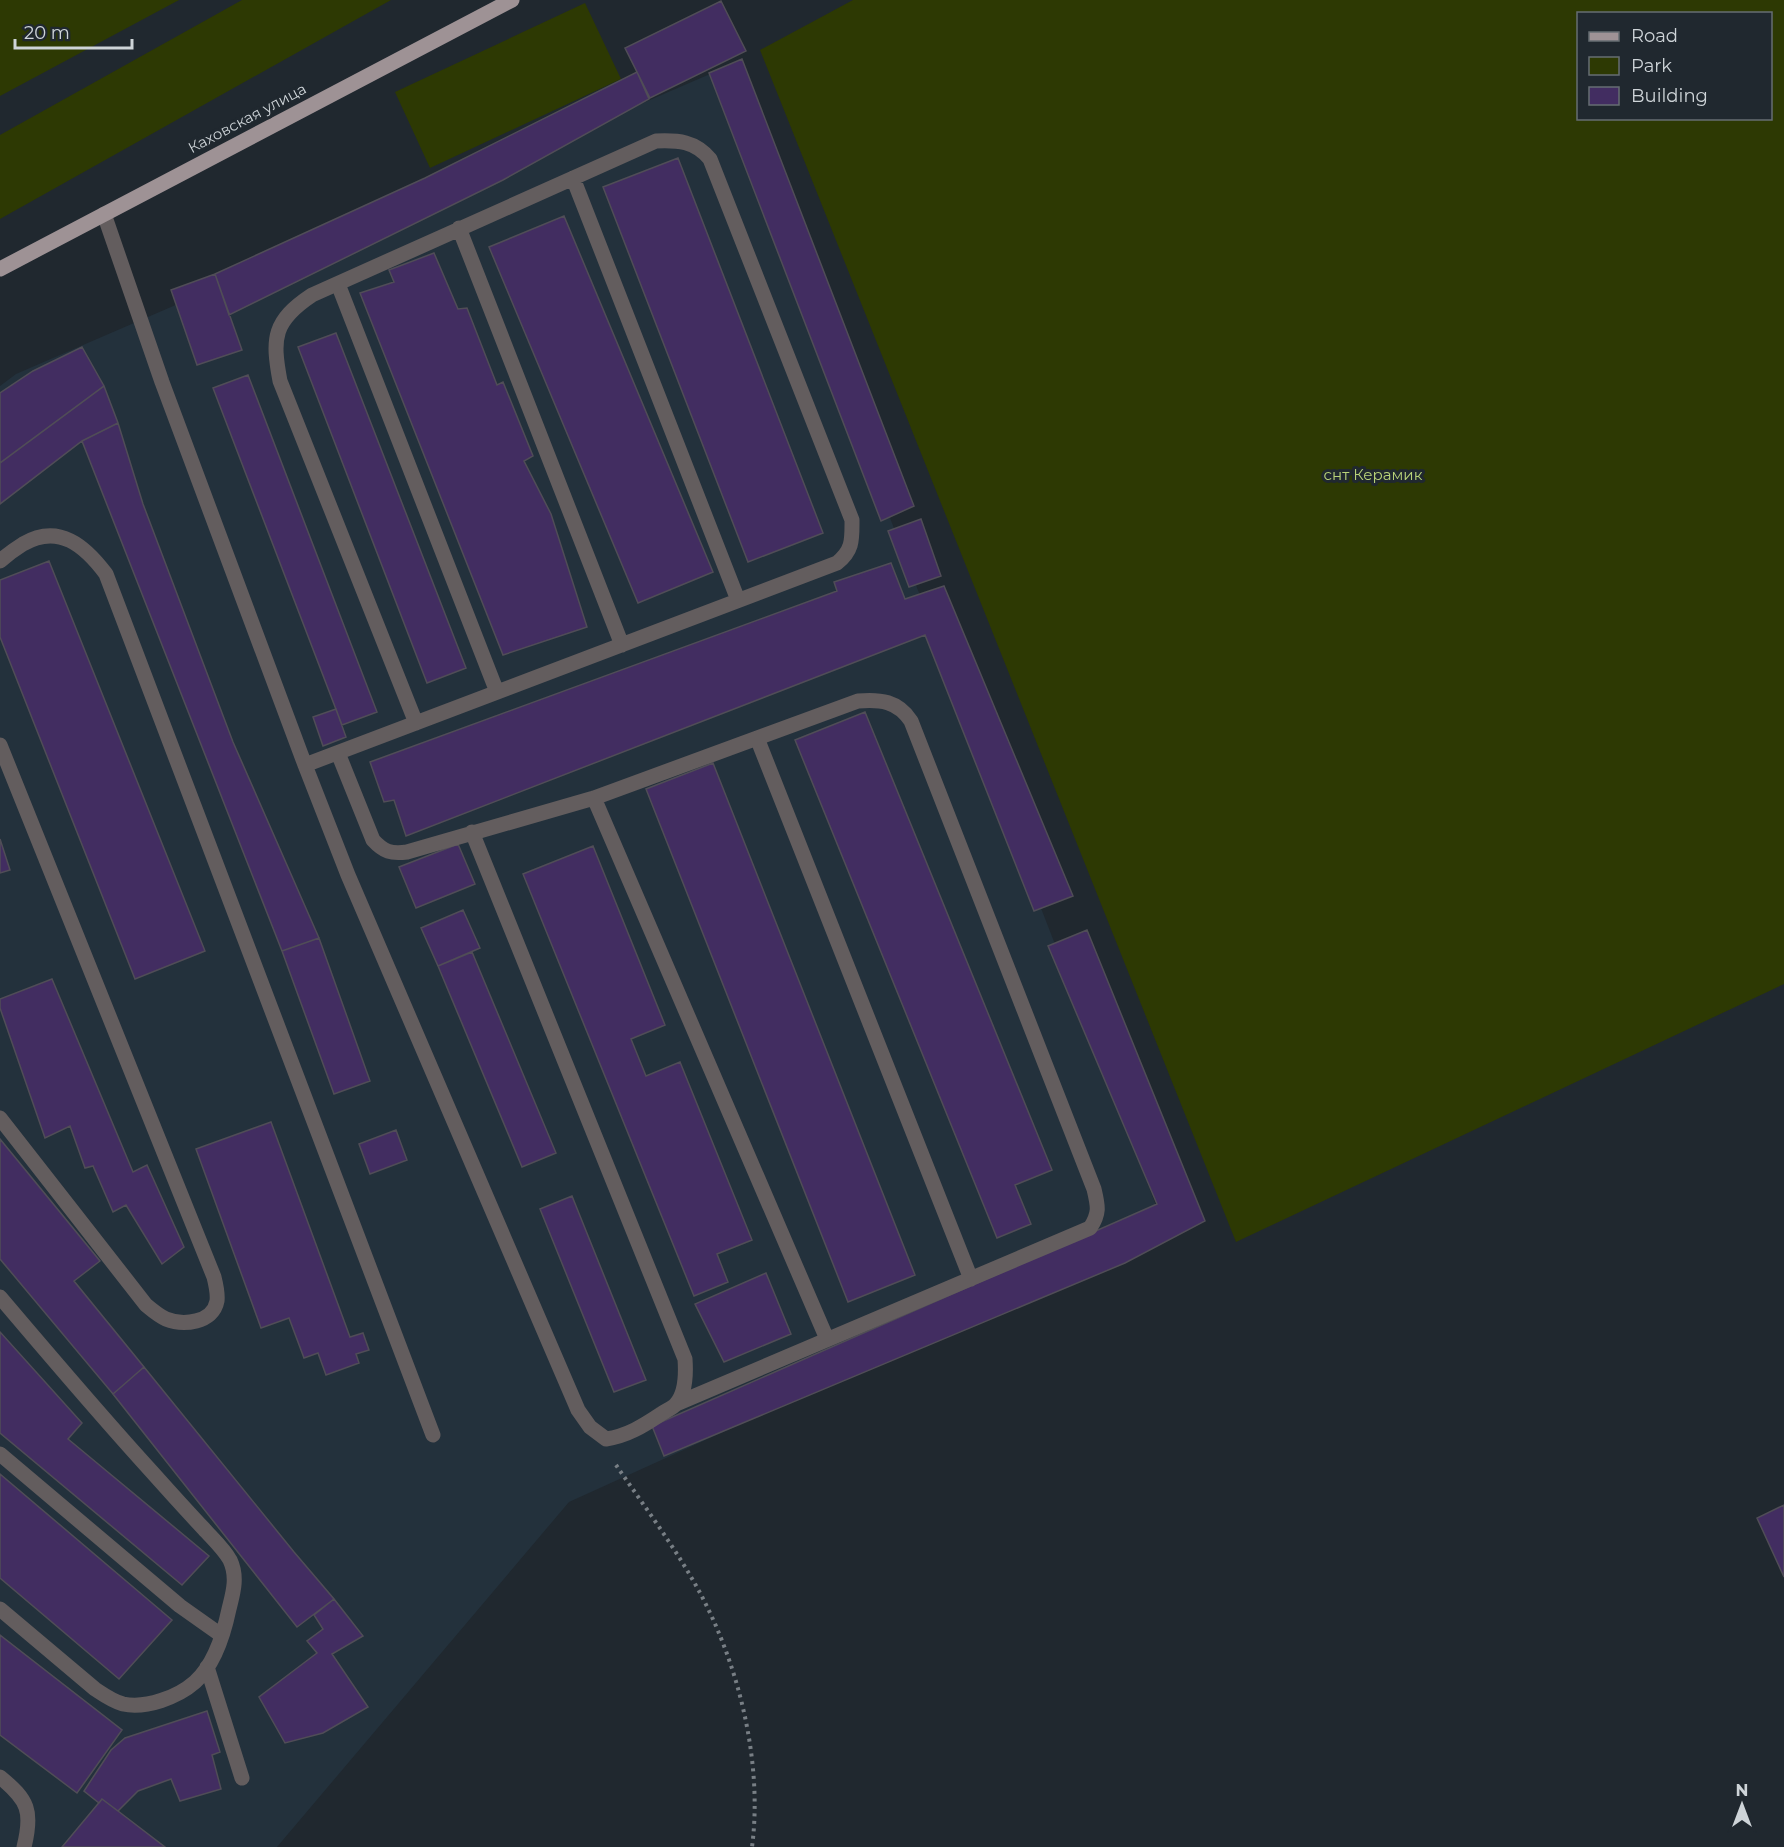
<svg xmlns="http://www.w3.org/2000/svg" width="1784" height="1847" viewBox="0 0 1784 1847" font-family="Montserrat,sans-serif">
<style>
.built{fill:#23313c}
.green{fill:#2d3903;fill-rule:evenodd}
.building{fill:#422d61;stroke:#504d57;stroke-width:1.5}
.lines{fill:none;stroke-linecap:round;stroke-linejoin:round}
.path{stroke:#787f85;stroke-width:4;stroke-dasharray:3 4.5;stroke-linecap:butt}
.minor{stroke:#635d5e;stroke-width:15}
.major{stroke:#9e9295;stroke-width:15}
.labels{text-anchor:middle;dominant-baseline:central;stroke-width:6;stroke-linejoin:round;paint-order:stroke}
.street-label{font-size:15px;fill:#ced4d8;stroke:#20282f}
.park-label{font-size:15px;fill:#b9d379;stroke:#20282f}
</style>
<rect width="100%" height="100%" fill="#20282f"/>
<!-- built -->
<path class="built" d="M717,71L1166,1231L569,1502L277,1847H0V386L16,374Z"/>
<!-- green -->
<path class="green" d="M0,0H179L0,96Z
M242,0H391L0,219V135Z
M853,0H1784V984L1236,1242L760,50ZM1578,14H1770V118H1578Z
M585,3L621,79L430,168L395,92Z"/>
<!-- building -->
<path class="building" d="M721,1L746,51L650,98L625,48Z
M742,59L914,506L881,521L709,73Z
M637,72L649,99L503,180L229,315L215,274L425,178Z
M678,158L823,533L748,562L603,187Z
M564,216L713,572L638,603L489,247Z
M434,253L458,309L467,308L497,385L503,382L533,456L524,461L551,514L587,627L503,655L360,293L394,282L389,270Z
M215,274L242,350L197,365L171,290Z
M336,333L466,668L427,683L298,347Z
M82,347L104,386L0,463V393L33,371Z
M248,375L377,712L342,725L213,388Z
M104,386L118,423L82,441L0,504V463Z
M118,423L143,504L233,742L319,938L282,951L82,441Z
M921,519L941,576L909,587L888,531Z
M49,561L205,951L135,979L0,637V580Z
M891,563L905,599L944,586L1073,896L1034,911L925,635L406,836L394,800L384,802L370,762L837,591L834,582Z
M336,709L346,737L323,746L313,717Z
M865,712L1052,1170L1015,1185L1031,1224L997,1238L795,740Z
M713,763L915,1275L848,1302L646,789Z
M0,839L10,870L0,873Z
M458,844L475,884L416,908L399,867Z
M593,846L665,1025L631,1039L646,1076L680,1062L752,1240L717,1254L728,1282L694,1296L523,874Z
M463,910L480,948L438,966L421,928Z
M1087,930L1205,1221L1125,1263L664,1456L652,1426L1157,1204L1048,946Z
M319,938L370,1081L334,1094L282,951Z
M472,952L556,1153L522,1167L438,966Z
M52,979L133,1172L147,1165L184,1247L162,1264L126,1205L113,1212L93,1166L85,1168L70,1126L45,1138L0,1008V999Z
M271,1122L350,1337L363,1333L369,1350L356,1354L359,1363L326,1375L318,1353L304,1358L289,1318L261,1328L196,1149Z
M396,1130L407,1160L370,1174L359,1144Z
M0,1139L100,1261L74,1281L144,1367L113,1394L0,1259Z
M572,1196L646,1380L614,1392L540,1209Z
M766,1273L791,1334L724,1362L695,1304Z
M0,1332L82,1423L68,1439L209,1556L182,1585L0,1433Z
M144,1367L294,1552L334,1599L297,1627L113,1394Z
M0,1474L172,1620L119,1679L0,1578Z
M1784,1505V1577L1757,1518Z
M334,1599L363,1636L332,1654L368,1707L323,1733L285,1743L259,1697L317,1653L307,1641L323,1629L314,1615Z
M0,1635L122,1730L77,1793L0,1735Z
M207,1711L220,1752L212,1755L221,1789L180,1801L171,1779L138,1791L118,1811L102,1799L99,1803L84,1791L111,1750L125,1738Z
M102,1799L118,1811L165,1847H62Z"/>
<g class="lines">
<!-- path -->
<path class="path" d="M616,1465C644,1506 675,1547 699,1591C739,1665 763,1763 752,1847"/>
<!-- minor -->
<path class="minor" d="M573,178L738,600
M104,214L162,382L305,765L348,875L578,1410L590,1427L606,1439C627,1436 643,1426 661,1414C665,1411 673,1408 676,1404C686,1393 686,1373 685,1359L472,832
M459,228L622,645
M338,284L497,692
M0,561C7,555 15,549 23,544C59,523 85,546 106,574L433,1435
M757,738L971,1279
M0,745L214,1277C216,1285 218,1293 217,1301C213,1323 183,1326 166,1319C159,1316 152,1310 146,1305L0,1118
M338,753L373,840C384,852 391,854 407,852L594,798L858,701C880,699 898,701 911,721L1094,1189C1098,1206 1100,1213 1090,1228L676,1404
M305,765L837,563C853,550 852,540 852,520L710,159C695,141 678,140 656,141L312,295C273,321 272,338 280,381L416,723
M594,798L827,1339
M0,1297C50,1356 100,1415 152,1472C169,1491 186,1510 204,1529C212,1538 224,1549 230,1560C238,1577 233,1593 229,1609C224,1633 214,1665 195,1682C178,1697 146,1709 123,1704C112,1701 104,1695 95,1689L0,1609
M0,1454L180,1606L221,1635
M207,1667L242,1778
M0,1777C28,1800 33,1811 24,1847"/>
<!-- major -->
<path class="major" d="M0,269L512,0"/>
</g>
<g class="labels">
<!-- street labels -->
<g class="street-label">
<text transform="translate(247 118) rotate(-28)">Каховская улица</text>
</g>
<!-- park labels -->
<g class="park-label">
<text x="1373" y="474">снт Керамик</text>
</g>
</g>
<!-- legend -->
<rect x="1577" y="12" width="195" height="108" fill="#20282f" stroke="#666d73" stroke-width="1.5"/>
<rect x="1589" y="32" width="30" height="9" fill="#9e9295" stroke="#666d73" stroke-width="1.5"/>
<text x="1631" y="42" font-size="18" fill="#ced4d8">Road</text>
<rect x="1589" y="57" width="30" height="18" fill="#2d3903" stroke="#666d73" stroke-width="1.5"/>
<text x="1631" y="72" font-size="18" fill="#ced4d8">Park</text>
<rect x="1589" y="87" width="30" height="18" fill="#422d61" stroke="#666d73" stroke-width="1.5"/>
<text x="1631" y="102" font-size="18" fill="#ced4d8">Building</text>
<!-- north arrow -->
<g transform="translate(1742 1805)" stroke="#20282f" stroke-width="4.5" paint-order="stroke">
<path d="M0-4.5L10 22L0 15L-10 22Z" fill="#ced4d8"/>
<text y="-9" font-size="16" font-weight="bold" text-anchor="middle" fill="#ced4d8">N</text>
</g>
<!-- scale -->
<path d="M15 39v9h117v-9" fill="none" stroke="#ced4d8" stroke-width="3"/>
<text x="24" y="39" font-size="18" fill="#ced4d8" stroke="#20282f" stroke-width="4.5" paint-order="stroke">20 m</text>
</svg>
